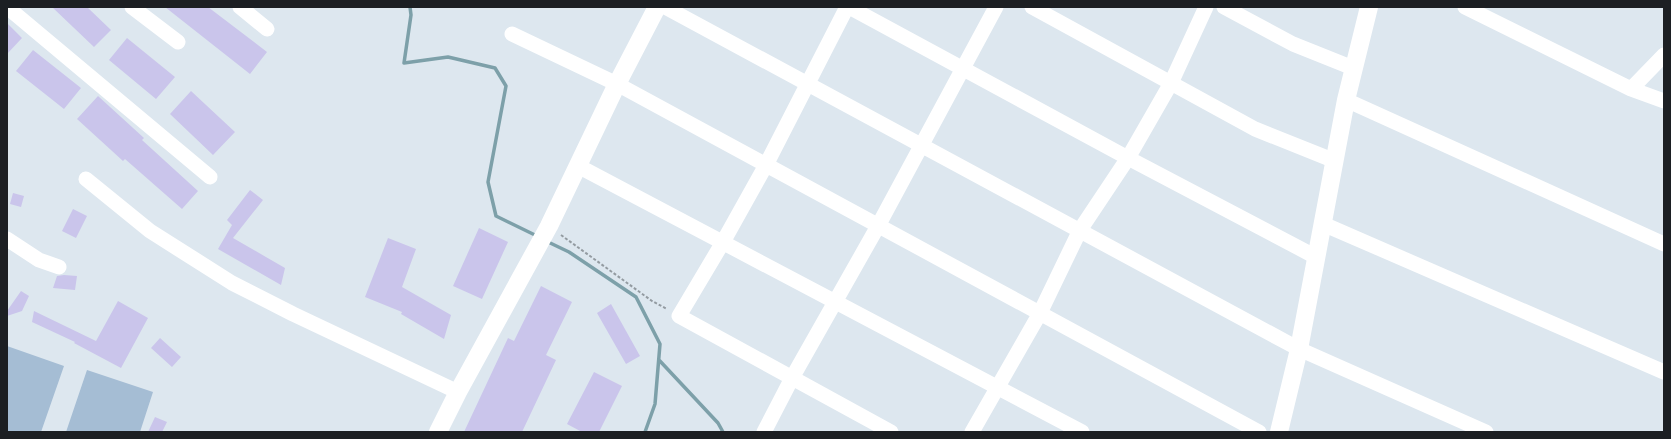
<svg xmlns="http://www.w3.org/2000/svg" width="1671" height="439" viewBox="0 0 1671 439" font-family="'Varela Round',sans-serif">
<style>
.green{fill:#a5bdd4}
.lines{fill:none;stroke-linecap:round;stroke-linejoin:round}
.stream{stroke:#7da0a9;stroke-width:3.5}
.building{fill:#cac5eb}
.path{stroke:#939ba1;stroke-width:2;stroke-dasharray:3 2;stroke-linecap:butt}
.minor{stroke:#fff;stroke-width:15}
.tertiary{stroke:#fff;stroke-width:18}
</style>
<rect width="100%" height="100%" fill="#dde7ef"/>
<!-- green -->
<path class="green" d="M7,346L64,366L41,432H7Z
M87,370L153,392L140,432H66Z"/>
<g class="lines">
<!-- stream -->
<path class="stream" d="M410,7L411,15L404,63L448,57L495,68L506,86L488,182L496,216L537,236
M546,241L569,252L636,297L660,344L655,404L645,432
M659,360L718,423L723,432"/>
</g>
<!-- building -->
<path class="building" d="M52,7H87L111,30L94,47Z
M165,7H208L267,52L250,74Z
M7,23L22,38L7,54Z
M127,38L175,77L156,99L109,60Z
M33,50L81,88L64,109L16,71Z
M191,91L235,132L213,155L170,114Z
M98,96L144,138L142,140L198,191L182,209L125,159L123,161L77,119Z
M250,190L263,200L233,238L285,268L281,285L218,249L232,225L227,220Z
M13,193L24,196L21,207L10,204Z
M73,209L87,216L76,238L62,231Z
M479,228L508,242L482,299L453,286Z
M388,238L416,249L402,287L451,315L444,339L401,314L402,312L365,297Z
M64,275L77,276L75,290L53,288L57,276Z
M541,286L572,302L546,355L556,360L522,432H464L508,338L514,341Z
M21,291L29,296L22,311L7,316V311Z
M118,301L148,318L121,368L74,343L75,342L32,322L34,311L96,341Z
M611,304L640,356L626,364L597,313Z
M160,338L181,357L172,367L151,348Z
M594,372L622,386L599,432H582L567,424Z
M155,417L167,422L162,432H148Z"/>
<g class="lines">
<!-- path -->
<path class="path" d="M561,235L652,301L667,309"/>
<!-- minor -->
<path class="minor" d="M7,7L210,177
M132,7L178,42
M240,7L267,29
M665,7L1299,349L1486,432
M847,7L766,165L723,242L679,316L891,432
M849,7L1128,158L1316,257
M1032,7L1255,129L1335,161
M1224,7L1293,44L1353,68
M1465,7L1631,89L1664,101
M512,34L617,84L1259,432
M1631,89L1664,55
M1346,100L1664,244
M578,166L1082,432
M86,179L150,231L232,283L293,314L458,392
M1323,224L1664,372
M7,239L39,260L59,267
M764,432L792,378L878,226L996,7
M972,432L1040,313L1080,230L1128,158L1171,83L1206,7"/>
<!-- tertiary -->
<path class="tertiary" d="M438,432L458,392L549,226L617,84L657,7
M1279,432L1299,349L1346,100L1369,7"/>
</g>
<!-- border -->
<rect width="1671" height="439" fill="none" stroke="#1c1f23" stroke-width="16"/>
</svg>
